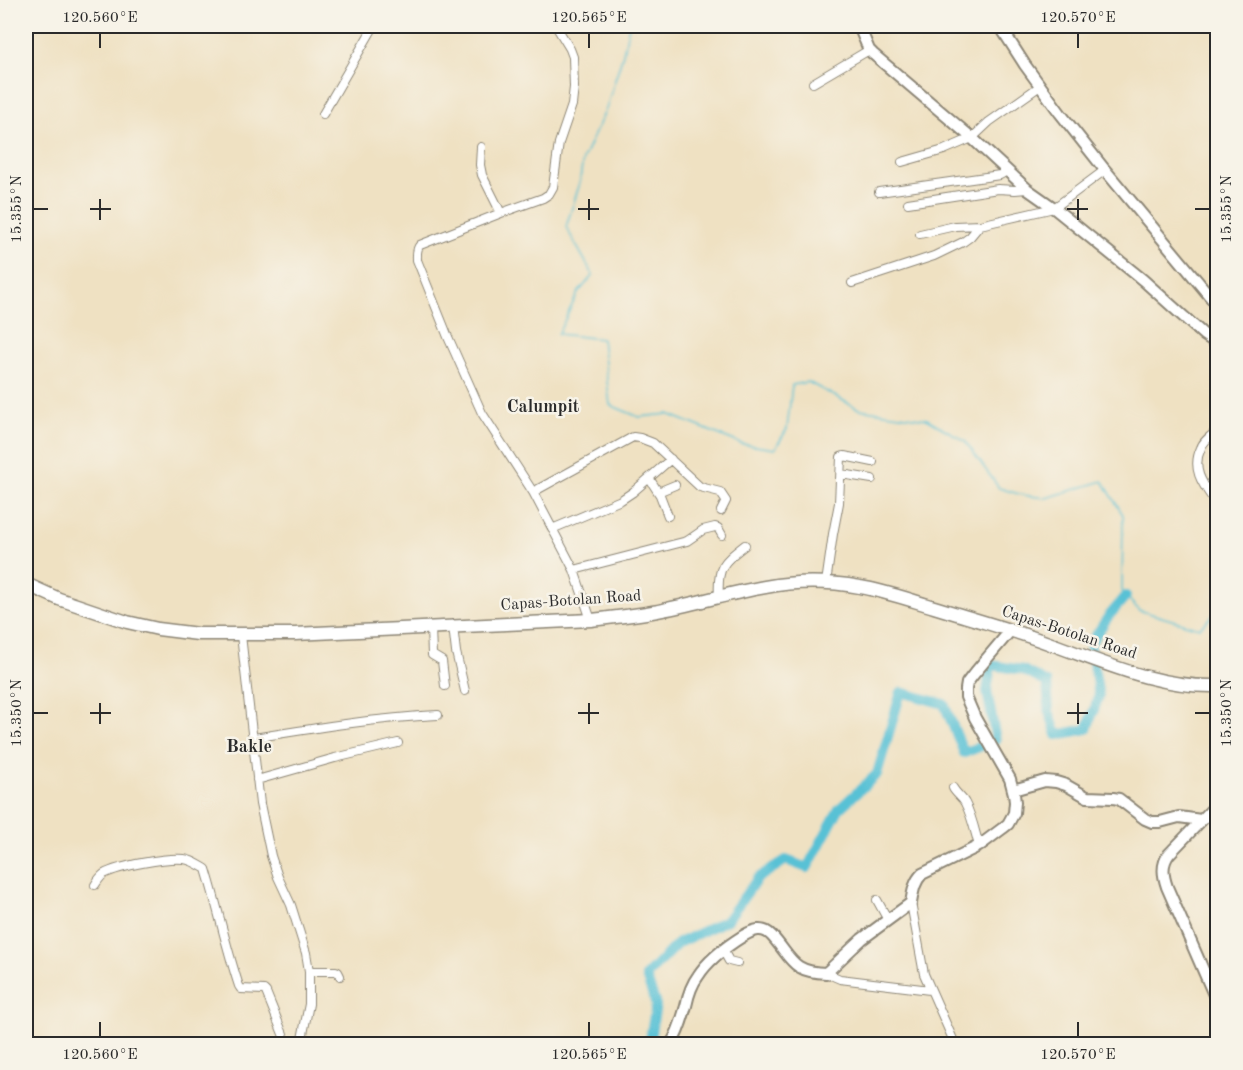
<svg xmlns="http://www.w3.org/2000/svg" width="1243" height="1070" viewBox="0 0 1243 1070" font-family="'Old Standard TT',serif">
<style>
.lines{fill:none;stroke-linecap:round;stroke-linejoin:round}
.stream{stroke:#58c1d5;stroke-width:1.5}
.river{stroke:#58c1d5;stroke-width:10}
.street-casing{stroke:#8d8676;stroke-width:10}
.secondary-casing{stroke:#8d8676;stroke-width:14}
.primary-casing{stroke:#8d8676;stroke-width:15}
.street{stroke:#fff;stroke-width:8}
.secondary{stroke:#fff;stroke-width:10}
.primary{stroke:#fff;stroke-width:12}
.ticks{fill:none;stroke:#2b2b2b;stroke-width:2}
.labels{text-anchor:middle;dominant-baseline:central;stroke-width:5;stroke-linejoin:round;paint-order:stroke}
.street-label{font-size:16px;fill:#2b2b2b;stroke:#f7f3e8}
.neighbourhood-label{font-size:18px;font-weight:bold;fill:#2b2b2b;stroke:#f7f3e8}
.neatline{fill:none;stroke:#2b2b2b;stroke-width:2}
.ticks-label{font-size:15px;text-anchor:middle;fill:#2b2b2b}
</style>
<rect width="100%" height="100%" fill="#f7f3e8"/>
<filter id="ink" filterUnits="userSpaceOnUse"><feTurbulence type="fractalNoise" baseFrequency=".0167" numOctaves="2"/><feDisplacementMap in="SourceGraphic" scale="12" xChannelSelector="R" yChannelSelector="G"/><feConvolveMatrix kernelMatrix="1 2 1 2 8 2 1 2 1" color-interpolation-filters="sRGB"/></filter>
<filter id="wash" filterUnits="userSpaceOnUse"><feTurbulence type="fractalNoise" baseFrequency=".008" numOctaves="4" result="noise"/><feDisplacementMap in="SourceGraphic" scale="24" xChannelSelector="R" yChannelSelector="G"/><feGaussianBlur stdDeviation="1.35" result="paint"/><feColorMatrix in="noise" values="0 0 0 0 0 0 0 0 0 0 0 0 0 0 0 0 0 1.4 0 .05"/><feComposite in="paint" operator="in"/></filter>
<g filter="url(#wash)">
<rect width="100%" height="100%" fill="#efe1c2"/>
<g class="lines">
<!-- stream -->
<path class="stream" d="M26,26L43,27L48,26
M629,26L623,54L606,109L583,159L579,186L566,227L593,275L578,293L558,334L602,339L610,405L639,417L668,414L742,444L775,449L787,429L792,385L808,382L859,409L927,419L965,441L999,488L1022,495L1046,498L1103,481L1123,515L1122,591L1138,610L1199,628L1218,611"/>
<!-- river -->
<path class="river" d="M649,1044L656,1005L646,976L678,943L727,920L758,878L786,860L807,868L839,809L877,774L901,692L944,704L964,753L996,740L987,691L991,665L1023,670L1047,683L1049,711L1057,735L1087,729L1099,696L1090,644L1108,617L1126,596"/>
</g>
</g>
<g filter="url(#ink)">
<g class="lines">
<!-- street casing -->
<g class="street-casing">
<path id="street" d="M556,26L570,49L573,57L574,87L572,105L559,143L553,187L549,194L543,198L501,213L420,245C416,249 417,255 417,260L448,337L482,413L533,492L574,570L591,620
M907,26L910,29L918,26
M813,83L869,50
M323,114L374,26
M481,147L480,165L482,175L501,213
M902,162L944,150L972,138L989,122L1040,86
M879,192L1000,175L1007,171
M908,203L998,189L1015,190L1027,189
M920,234L955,226L980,225
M852,283L934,256L963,242L970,237L980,225L1054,208L1105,170
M1218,430C1212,435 1203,441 1201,448C1190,471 1205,487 1218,506
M841,474L872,479
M649,478L660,495L668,516
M533,492L633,437L640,438L653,443L700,487L720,492L726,501L721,511
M658,492L675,485
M552,529L621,500L633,492L671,459
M574,570L687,541L703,530L715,527L718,528L722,535
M826,583L833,534L839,503L841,457L844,456L873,462
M719,597C717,567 722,563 745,545
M453,626L456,652L465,691
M431,627L432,655L442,661L445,686
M241,635L260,804L271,856L278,877L291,905L306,953L309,971V1004L301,1044
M253,738C315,728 376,718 438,715
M257,780L335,758L398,743
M953,788C956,794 962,797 965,803C972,816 975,832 979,846
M95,885C98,880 100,877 104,874C119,866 167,857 184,859C192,860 199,865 206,869C218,908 226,947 239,986L241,989L264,990L266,992L287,1044
M877,900L888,920
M911,903L924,974L955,1044
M723,950L729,961L737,963
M309,971H336L338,972L340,976
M826,973L840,979L930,990"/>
</g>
<!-- secondary casing -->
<g class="secondary-casing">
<path id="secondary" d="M859,26L869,50L873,54L972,138L1027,189L1054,208L1143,280L1204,335L1218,344
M1000,26L1025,65L1060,113L1105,170L1218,306
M1013,790L1045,781L1056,782L1066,785L1087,797L1113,798L1119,799L1145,819L1152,822H1160L1179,817L1201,820
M1218,803L1169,854C1161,865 1163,875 1167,887L1218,1004
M671,1044C679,1032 682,1019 686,1006C688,996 692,984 698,976C708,960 727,946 743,936C753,930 763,926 772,936C792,958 791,972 826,973L862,939L911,903C913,892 914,882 922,874L979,846L1003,828L1008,824L1014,813L1015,802L1014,794L1010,779L975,718L966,697V689L967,683L973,675L1010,631"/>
</g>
<!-- primary casing -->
<g class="primary-casing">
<path id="primary" d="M26,584L59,599L127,622L158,629L198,634H295L591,620C615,617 639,615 663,610C697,603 730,593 765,587C796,581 828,581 860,587C885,591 910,600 934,607C973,619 1013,630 1051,644C1105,663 1159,688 1218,686"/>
</g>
<!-- street -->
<use href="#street" class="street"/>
<!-- secondary -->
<use href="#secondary" class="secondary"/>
<!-- primary -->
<use href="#primary" class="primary"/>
</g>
</g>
<!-- ticks -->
<path class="ticks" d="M100,33V48M589,33V48M1078,33V48M100,199V220M589,199V220M1078,199V220M33,209H48M90,209H111M578,209H599M1067,209H1088M1195,209H1210M100,703V724M589,703V724M1078,703V724M33,713H48M90,713H111M578,713H599M1067,713H1088M1195,713H1210M100,1022V1037M589,1022V1037M1078,1022V1037"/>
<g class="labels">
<!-- street labels -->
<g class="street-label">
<text transform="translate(571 601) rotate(-4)">Capas-Botolan Road</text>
<text transform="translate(1069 633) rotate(18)">Capas-Botolan Road</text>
</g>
<!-- neighbourhood labels -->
<g class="neighbourhood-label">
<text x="543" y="407">Calumpit</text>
<text x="249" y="747">Bakle</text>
</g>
</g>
<!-- margin -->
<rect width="1243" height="1070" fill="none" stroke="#f7f3e8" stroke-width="66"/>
<rect x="33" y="33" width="1177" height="1004" class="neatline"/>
<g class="ticks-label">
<text x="100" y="22">120.560°E</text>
<text x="589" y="22">120.565°E</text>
<text x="1078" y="22">120.570°E</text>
<text transform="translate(16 209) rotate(-90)" y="5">15.355°N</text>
<text transform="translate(1226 209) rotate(-90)" y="5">15.355°N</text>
<text transform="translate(16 713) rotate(-90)" y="5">15.350°N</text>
<text transform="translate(1226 713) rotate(-90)" y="5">15.350°N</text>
<text x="100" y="1059">120.560°E</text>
<text x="589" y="1059">120.565°E</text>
<text x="1078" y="1059">120.570°E</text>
</g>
</svg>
